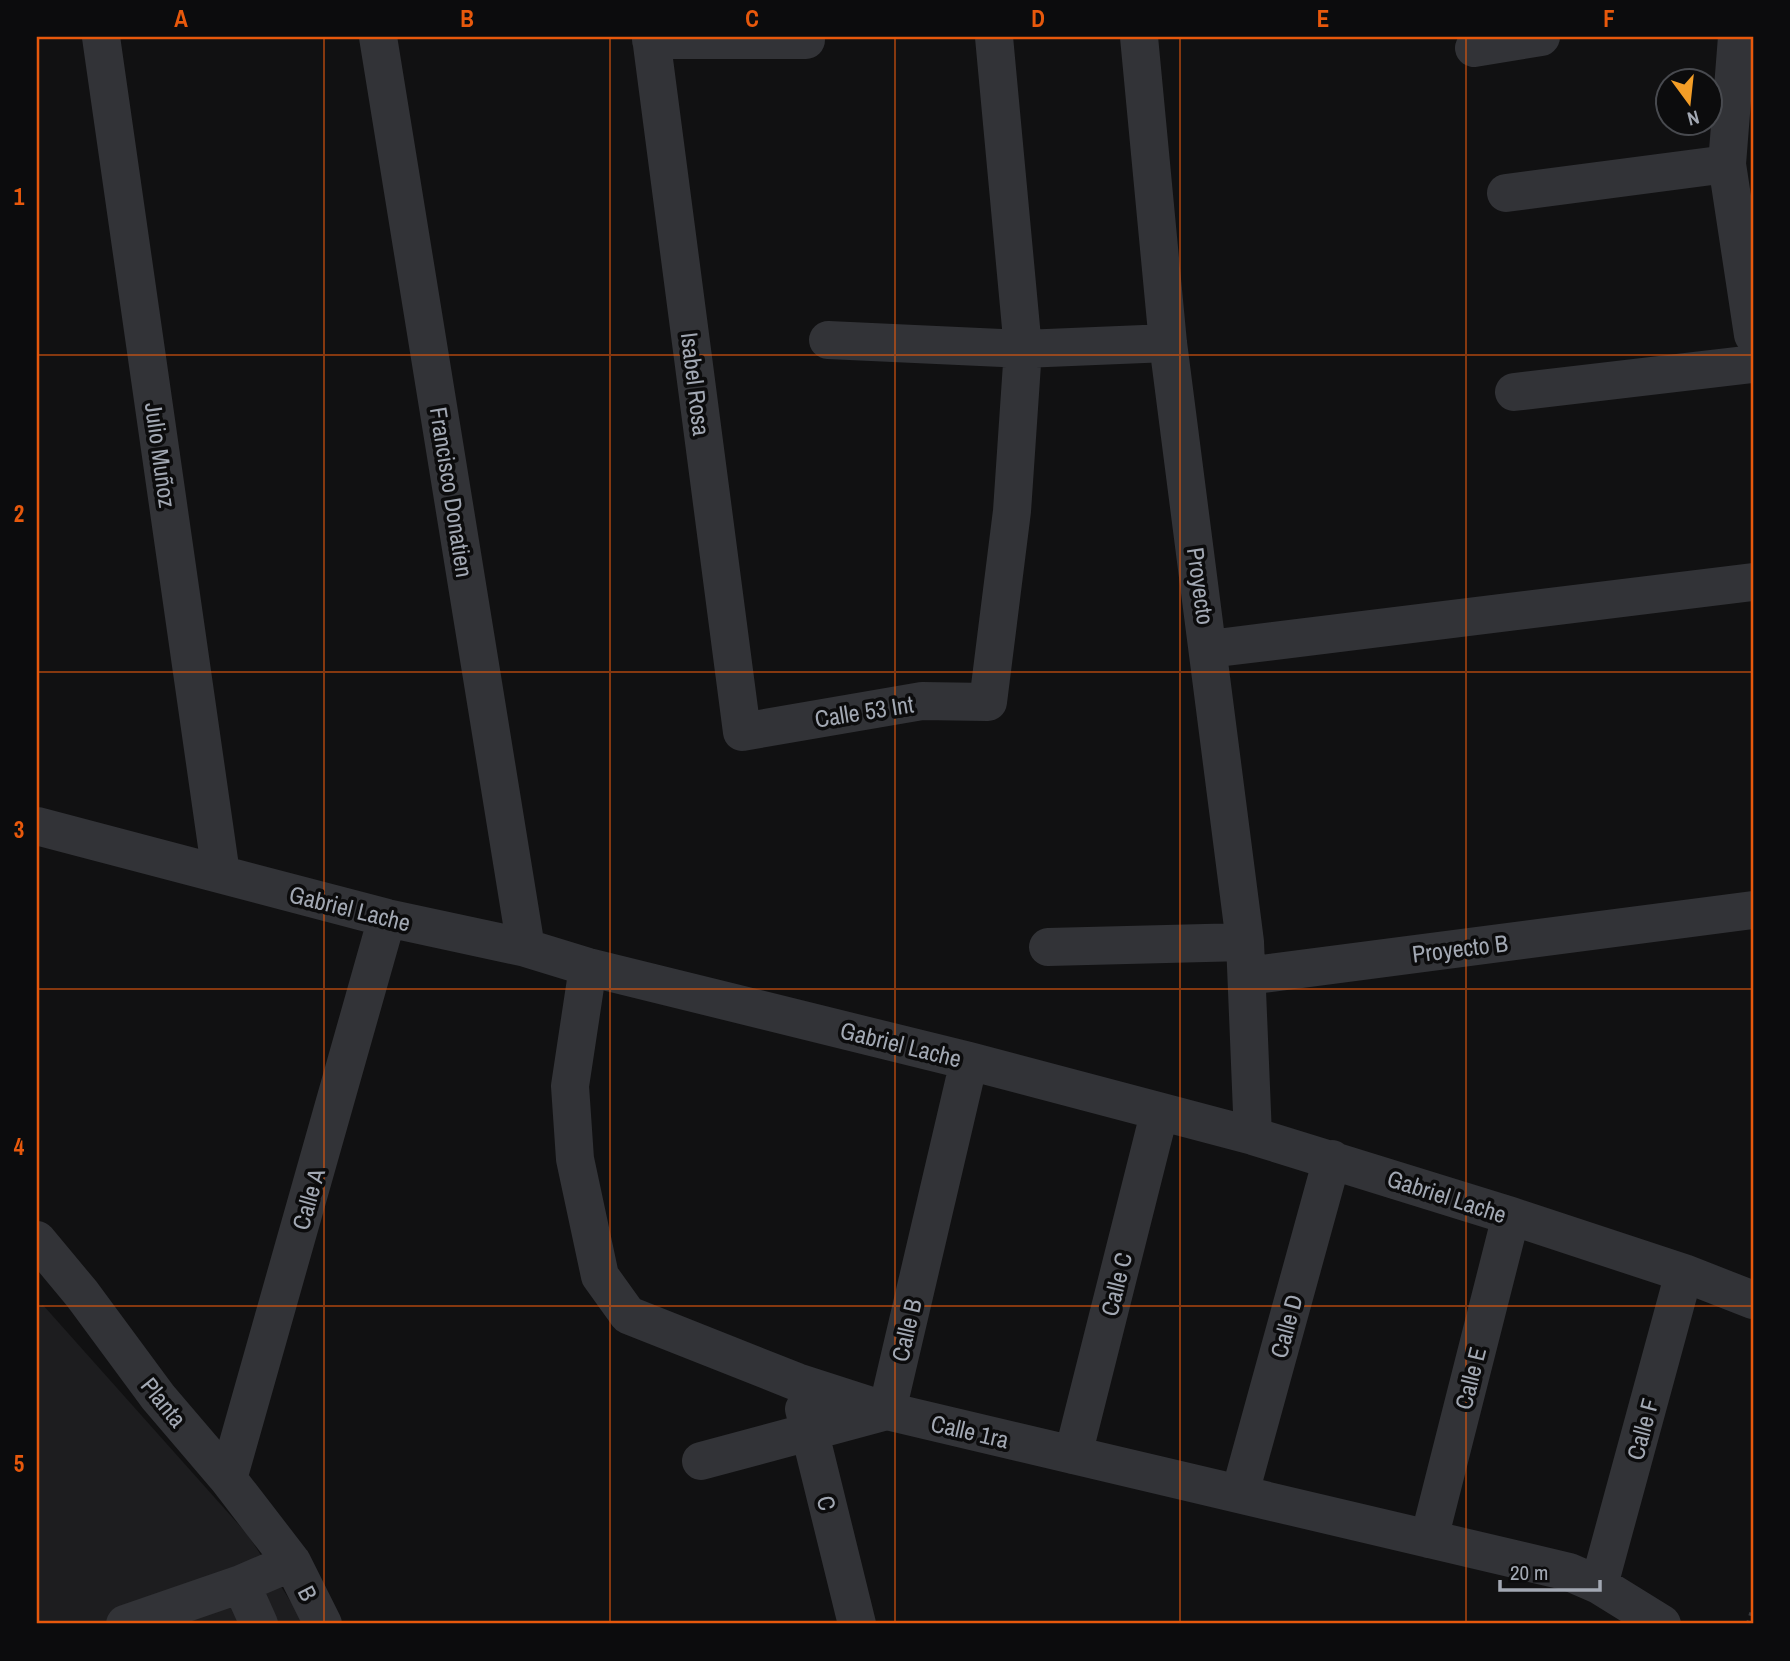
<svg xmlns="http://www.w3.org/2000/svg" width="1790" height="1661" viewBox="0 0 1790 1661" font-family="'Archivo Narrow',sans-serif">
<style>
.built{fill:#1d1d1f}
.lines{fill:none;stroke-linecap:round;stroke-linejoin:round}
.path{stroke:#383a3e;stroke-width:4.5;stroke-dasharray:3.5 5;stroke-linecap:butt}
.minor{stroke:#323337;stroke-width:38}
.grid{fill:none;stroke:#e8590c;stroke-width:2;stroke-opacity:0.55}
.labels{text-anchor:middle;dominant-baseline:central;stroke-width:7;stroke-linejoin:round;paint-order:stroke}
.street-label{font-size:24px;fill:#a2a8b3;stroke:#0c0c0d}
.neatline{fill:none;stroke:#e8590c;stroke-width:2.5}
.grid-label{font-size:23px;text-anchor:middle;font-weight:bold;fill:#e8590c}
</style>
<rect width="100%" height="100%" fill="#111112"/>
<!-- built -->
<path class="built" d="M43,1305L248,1535L305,1624H37V1308Z"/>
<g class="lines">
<!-- path -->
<path class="path" d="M1748,1624L1753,1608"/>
<!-- minor -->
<path class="minor" d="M101,37L221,874
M378,37L526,948
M651,37L742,732L922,701L988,702L1012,511L1023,349L994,37
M1139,37L1168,343L1245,942L1253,1136
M1737,37L1727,164L1753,335
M651,40H806
M1474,48L1541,37
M1506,193L1727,164
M828,340L1023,349L1168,343
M1514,392L1753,364
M1209,649L1753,582
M37,826L387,918L526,948L588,967L969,1061L1253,1136L1511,1216L1684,1273L1753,1300
M1048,947L1245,942
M588,967L570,1086L575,1159L600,1276L628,1315L797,1382L887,1411L1569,1572L1599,1585L1662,1624
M1247,976L1753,910
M37,1240L82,1294L158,1397L228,1479L292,1562L323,1624
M804,1409L857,1624
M1073,1455L1159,1114
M701,1461L887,1411L969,1061
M228,1479L387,918
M1240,1493L1332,1159
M1429,1539L1511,1216
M241,1584L259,1624
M1599,1585L1684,1273
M125,1624L241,1584L292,1562"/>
</g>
<!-- grid -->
<path class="grid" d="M324,37V1624M610,37V1624M895,37V1624M1180,37V1624M1466,37V1624M37,355H1753M37,672H1753M37,989H1753M37,1306H1753"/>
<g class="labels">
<!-- street labels -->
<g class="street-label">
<text transform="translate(696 384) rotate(83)">Isabel Rosa</text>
<text transform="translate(161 455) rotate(82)">Julio Muñoz</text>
<text transform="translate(452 492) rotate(81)">Francisco Donatien</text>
<text transform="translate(1201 586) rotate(82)">Proyecto</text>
<text transform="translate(864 711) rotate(-9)">Calle 53 Int</text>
<text transform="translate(350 908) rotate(14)">Gabriel Lache</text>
<text transform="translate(1460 948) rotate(-7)">Proyecto B</text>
<text transform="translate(901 1044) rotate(14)">Gabriel Lache</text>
<text transform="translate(1447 1196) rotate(18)">Gabriel Lache</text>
<text transform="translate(308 1199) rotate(-74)">Calle A</text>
<text transform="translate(1116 1284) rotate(-76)">Calle C</text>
<text transform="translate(1286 1326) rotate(-75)">Calle D</text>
<text transform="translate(906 1330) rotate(-77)">Calle B</text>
<text transform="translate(1470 1378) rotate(-76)">Calle E</text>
<text transform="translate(164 1402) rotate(51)">Planta</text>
<text transform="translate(1642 1429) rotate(-75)">Calle F</text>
<text transform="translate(970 1431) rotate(13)">Calle 1ra</text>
<text transform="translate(827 1503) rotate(76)">C</text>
<text transform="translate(308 1593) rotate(63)">B</text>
</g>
</g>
<!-- border -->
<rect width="1790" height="1661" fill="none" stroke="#0c0c0d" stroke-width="77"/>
<!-- north arrow -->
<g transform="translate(1689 102) rotate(165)"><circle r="33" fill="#0c0c0d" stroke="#484a4f" stroke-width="2"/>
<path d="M0-5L12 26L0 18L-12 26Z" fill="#f49e27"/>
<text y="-10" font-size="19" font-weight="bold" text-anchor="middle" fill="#a2a8b3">N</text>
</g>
<!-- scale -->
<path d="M1500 1580v10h100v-10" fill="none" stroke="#a2a8b3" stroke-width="3.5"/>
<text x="1510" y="1580" font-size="21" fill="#a2a8b3" stroke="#0c0c0d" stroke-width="5" paint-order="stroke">20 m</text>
<rect x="38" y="38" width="1714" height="1584" class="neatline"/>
<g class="grid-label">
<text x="181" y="27">A</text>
<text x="467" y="27">B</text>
<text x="752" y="27">C</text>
<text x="1038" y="27">D</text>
<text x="1323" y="27">E</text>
<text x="1609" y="27">F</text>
<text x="19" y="205">1</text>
<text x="19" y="522">2</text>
<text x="19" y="838">3</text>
<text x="19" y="1155">4</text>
<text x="19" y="1472">5</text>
</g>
</svg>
